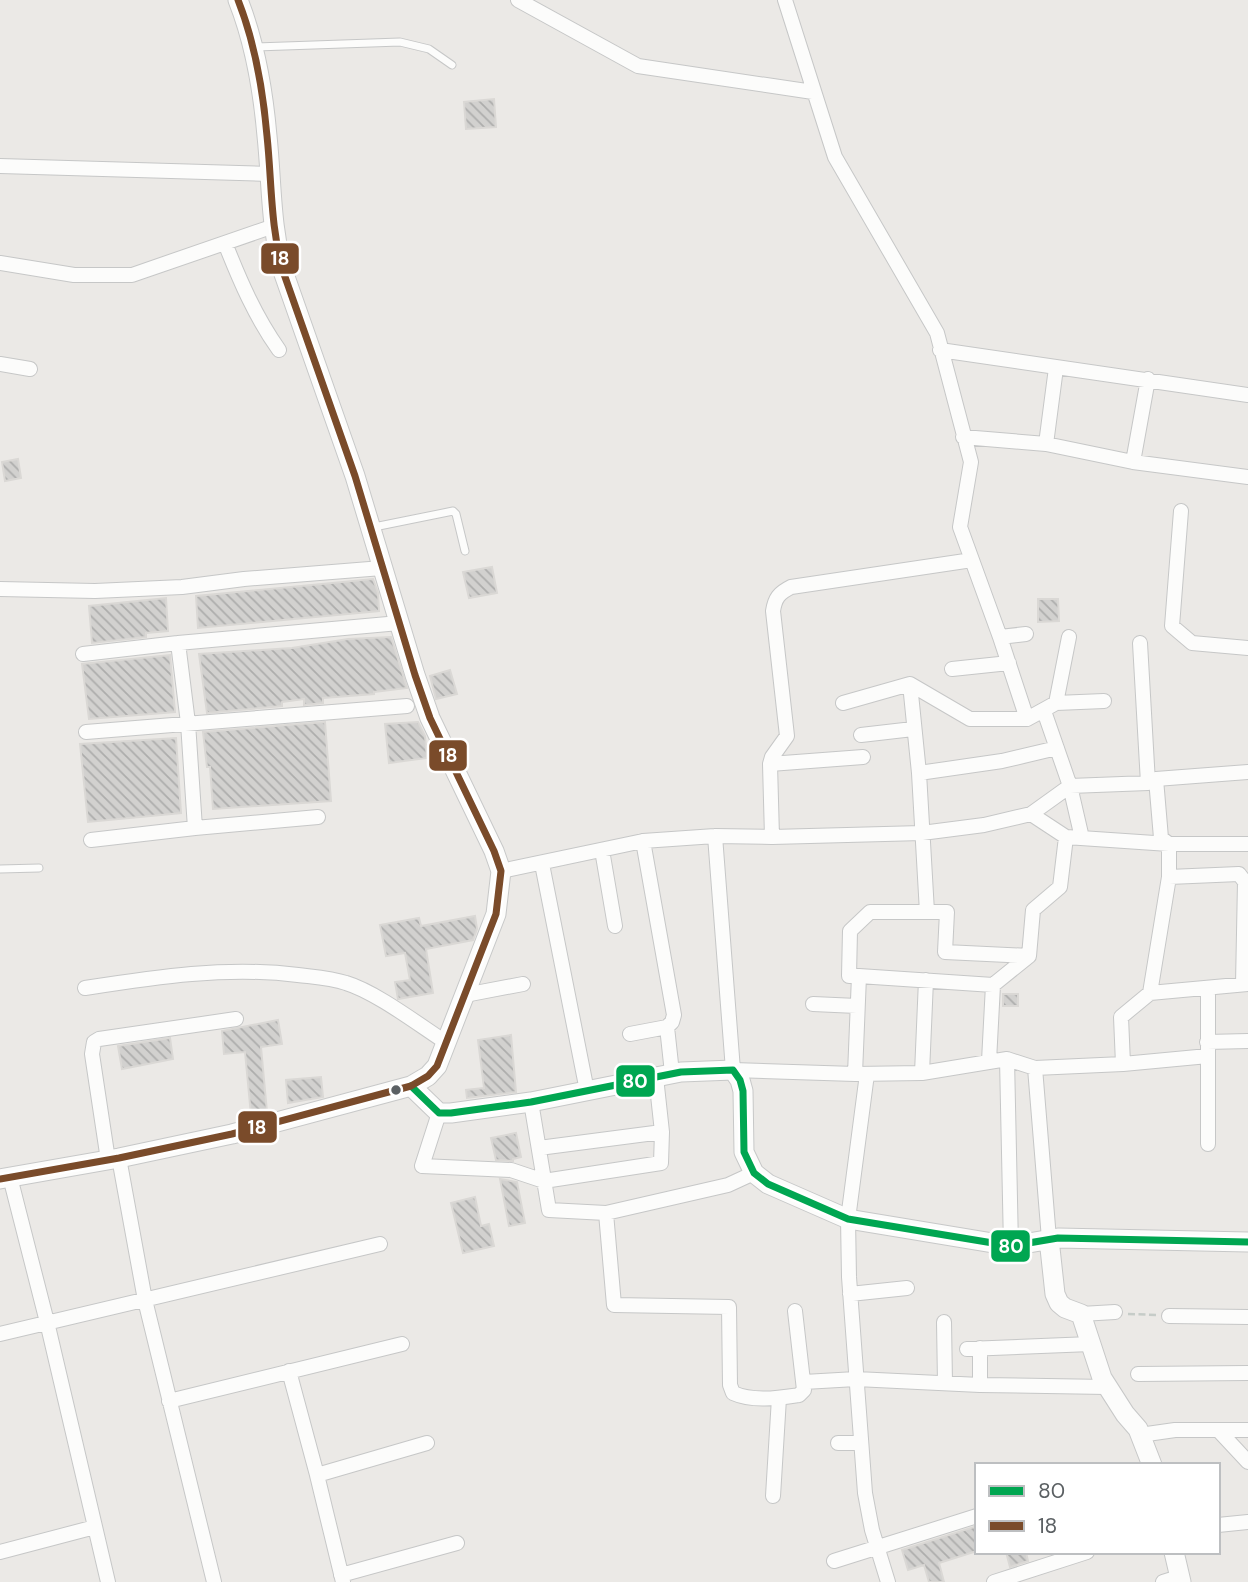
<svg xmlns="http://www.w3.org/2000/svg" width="1248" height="1582" viewBox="0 0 1248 1582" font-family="'DM Sans',sans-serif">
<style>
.building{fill:url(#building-back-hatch);stroke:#dad8d5;stroke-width:2}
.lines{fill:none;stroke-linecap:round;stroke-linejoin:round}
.lane-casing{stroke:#c6c7c7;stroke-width:9}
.street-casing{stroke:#c6c7c7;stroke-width:16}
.secondary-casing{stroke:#c7c8c8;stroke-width:21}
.path{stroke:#c6ccc8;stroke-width:2.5;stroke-dasharray:7 3.5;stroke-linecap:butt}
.lane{stroke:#fcfcfb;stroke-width:7}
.street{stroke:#fcfcfb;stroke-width:14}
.secondary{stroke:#fcfcfb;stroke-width:19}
.bus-1-casing{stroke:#fff;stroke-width:12}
.bus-2-casing{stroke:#fff;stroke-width:12}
.bus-1{stroke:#00a651;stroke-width:7}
.bus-2{stroke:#7a4b2a;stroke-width:7}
.bus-dot{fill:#5b6063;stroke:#fff;stroke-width:2.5}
.line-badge{stroke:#fff;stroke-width:2.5}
.badge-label{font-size:19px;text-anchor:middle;font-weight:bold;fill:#fff}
</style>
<defs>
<pattern id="building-back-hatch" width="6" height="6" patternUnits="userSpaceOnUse" patternTransform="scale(1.75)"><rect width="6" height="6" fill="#d2d1cf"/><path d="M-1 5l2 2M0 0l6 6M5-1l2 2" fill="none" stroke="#adadac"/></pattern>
</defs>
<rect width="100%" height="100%" fill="#ebe9e6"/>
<!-- building -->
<path class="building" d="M494,99L496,127L466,129L464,102Z
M18,459L21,478L5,481L2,462Z
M492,567L497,593L469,598L463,572Z
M373,579L378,593L379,611L198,628L196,596Z
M166,598L168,631L146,633V637L92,643L89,606Z
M1038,599H1058L1059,621L1038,622Z
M391,637L407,688L374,692V694L323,698V703L304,705V699L282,702V706L207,713L199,654L292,648L348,639Z
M170,655L175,712L89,719L82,664Z
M450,670L457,694L436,699L430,676Z
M325,722L331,801L213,809L210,767H207L203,732Z
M418,722L425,736L427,758L389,763L385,724Z
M176,738L181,813L88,822L80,744Z
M475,916L477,929L473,940L426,949L433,993L398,999L395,982L410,980L405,953L386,956L380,925L419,918L421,926Z
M1003,994H1018V1006H1003Z
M278,1020L282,1044L261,1047L267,1112L251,1115L245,1052L224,1054L222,1031Z
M511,1035L516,1092L467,1098L466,1090L484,1088L478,1040Z
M170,1038L173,1059L122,1069L118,1046Z
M321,1077L323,1097L288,1103L286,1080Z
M516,1133L521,1157L513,1159V1161L496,1160L491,1138Z
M500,1179L517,1182L525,1223L509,1226Z
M475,1197L481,1226L489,1224L494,1246L463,1253L451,1203Z
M977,1526V1551L939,1563L944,1582H929L924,1565L908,1570L902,1550Z
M1006,1552H1026L1028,1561L1010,1567Z"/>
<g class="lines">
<!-- lane casing -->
<g class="lane-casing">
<path id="lane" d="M256,47L400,42L429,49L452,65
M374,527L453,511L456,514L465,551
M0,869L39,868"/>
</g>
<!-- street casing -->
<g class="street-casing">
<path id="street" d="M518,0L638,66L813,92
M785,0L835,157L937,333L971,462L960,527L1000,637L1027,719
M0,166L269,174
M225,243C240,281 255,316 279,350
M0,263L74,275H132L274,226
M940,350L1248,395
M0,364L30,369
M963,437L1046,444L1133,462L1248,477
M1046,444L1056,368
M1133,462L1148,379
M1181,511L1172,626L1192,643L1248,648
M0,589L95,591L182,587L244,579L382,568
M1000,637L1026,634
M1140,643L1148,783
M83,654L178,643
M952,669L1009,663
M910,684L919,773L927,912
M843,703L910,684L970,719H1027L1056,703L1104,701
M1056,703L1069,637
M1044,711L1070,786L1082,838
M86,732L407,706
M861,735L913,729
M770,764L863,757
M919,773L1002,761L1057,748
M1031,814L1070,786L1148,783L1156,779L1248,772
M195,828L318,817
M715,836L733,1070L855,1074L922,1073L1007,1059L1035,1068L1123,1064L1208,1056
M772,837L770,764L772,757L787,736L773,611C775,598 779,593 791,587L972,560
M91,840L195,828L188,723L178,643L399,623
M643,841L674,1015L672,1022L667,1027L672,1073
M602,850L615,926
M542,864L587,1091
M501,871L643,841L715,836L772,837L922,833L984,825L1031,814L1066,837L1169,844H1248
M1169,877L1239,874L1245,882H1248
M859,976H849L850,931L870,912H947L945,952L1029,956
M1243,984L1245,882
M85,988C156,977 227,966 298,975C314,977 331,978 346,983C376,992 419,1025 447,1043
M1150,993L1248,984
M465,995L523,984
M813,1004L857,1006
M630,1034L667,1027
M1207,1042L1248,1041
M1007,1059L1011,1246
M989,1061L993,985L1029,956L1033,910L1060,887L1066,837
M1123,1064L1121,1017L1150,993L1169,877V844L1161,838L1156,779
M1035,1068L1049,1239
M922,1073L926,980
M855,1074L859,976L993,985
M867,1074L848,1219L849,1277L865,1493L872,1530L888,1582
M531,1102L549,1210L606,1213L728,1185L754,1173
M439,1113L422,1166L511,1170L544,1181L661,1163L662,1132L656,1077
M1208,1144V988
M539,1148L662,1132
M119,1158L145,1300L214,1582
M108,1160L92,1054L94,1042L99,1039L236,1019
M10,1177L47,1322L108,1582
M606,1213L614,1305L729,1307L730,1385L733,1393C753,1402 778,1398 799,1395L804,1390L795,1311
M850,1294L907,1288
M1081,1314L1115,1312
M1169,1316L1248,1317
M944,1322L945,1383
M0,1334L380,1244
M980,1348V1385
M967,1349L1091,1344
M289,1371L317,1475L343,1582
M1138,1374L1248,1373
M804,1382L856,1379L980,1385L1107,1387
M169,1401L402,1344
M1220,1432L1248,1462
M1140,1435L1175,1430H1248
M838,1443H861
M317,1475L427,1443
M773,1496L779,1398
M1218,1525L1248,1522
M0,1552L95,1527
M834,1561L977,1516
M341,1575L457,1543
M994,1582L1087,1552
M1163,1582L1179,1577"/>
</g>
<!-- secondary casing -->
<g class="secondary-casing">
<path id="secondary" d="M411,1086L439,1113H451L531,1102L681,1072L733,1070L740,1080L743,1091L744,1152L754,1173L768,1184L848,1219L1011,1246L1058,1238L1248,1242
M0,1179L119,1158L232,1134L411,1086L428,1076L437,1066L496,914L501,871L494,851L430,718L415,675L355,476L284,274C270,227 272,183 267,136C263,90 255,43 238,0
M1049,1239L1055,1294L1059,1303L1065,1308L1081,1314L1102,1378L1125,1414L1138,1429L1152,1465
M1174,1552L1181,1582"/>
</g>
<!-- path -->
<path class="path" d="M1128,1314L1157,1315"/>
<!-- lane -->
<use href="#lane" class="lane"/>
<!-- street -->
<use href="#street" class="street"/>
<!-- secondary -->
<use href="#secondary" class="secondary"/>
<!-- bus-1 casing -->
<g class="bus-1-casing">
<path id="bus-1" d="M411,1086L439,1113H451L531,1102L681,1072L733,1070L740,1080L743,1091L744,1152L754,1173L768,1184L848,1219L1011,1246L1058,1238L1248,1242"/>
</g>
<!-- bus-2 casing -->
<g class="bus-2-casing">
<path id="bus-2" d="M0,1179L119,1158L232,1134L411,1086L428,1076L437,1066L496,914L501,871L494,851L430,718L415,675L355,476L284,274C270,227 272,183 267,136C263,90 255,43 238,0"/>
</g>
<!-- bus-1 -->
<use href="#bus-1" class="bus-1"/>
<!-- bus-2 -->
<use href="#bus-2" class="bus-2"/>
</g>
<!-- markers -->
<circle class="bus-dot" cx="396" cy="1090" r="6"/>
<g class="line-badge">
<rect x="260" y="242" width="40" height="33" rx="7" fill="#7a4b2a"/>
<rect x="428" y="739" width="40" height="33" rx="7" fill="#7a4b2a"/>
<rect x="615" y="1064" width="41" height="34" rx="7" fill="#00a651"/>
<rect x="237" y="1110" width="41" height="34" rx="7" fill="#7a4b2a"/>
<rect x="990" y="1229" width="41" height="34" rx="7" fill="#00a651"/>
</g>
<g class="badge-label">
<text x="280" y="265">18</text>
<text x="448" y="762">18</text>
<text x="635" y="1088">80</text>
<text x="257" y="1134">18</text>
<text x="1011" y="1253">80</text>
</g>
<!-- legend -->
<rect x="975" y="1463" width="245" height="91" fill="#ffffff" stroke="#bdbfc1" stroke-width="2"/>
<rect x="989" y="1486" width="35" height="10" fill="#00a651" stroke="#bdbfc1" stroke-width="2"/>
<text x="1038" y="1498" font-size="21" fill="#5b6063">80</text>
<rect x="989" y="1521" width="35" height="10" fill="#7a4b2a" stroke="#bdbfc1" stroke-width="2"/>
<text x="1038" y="1533" font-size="21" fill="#5b6063">18</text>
</svg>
